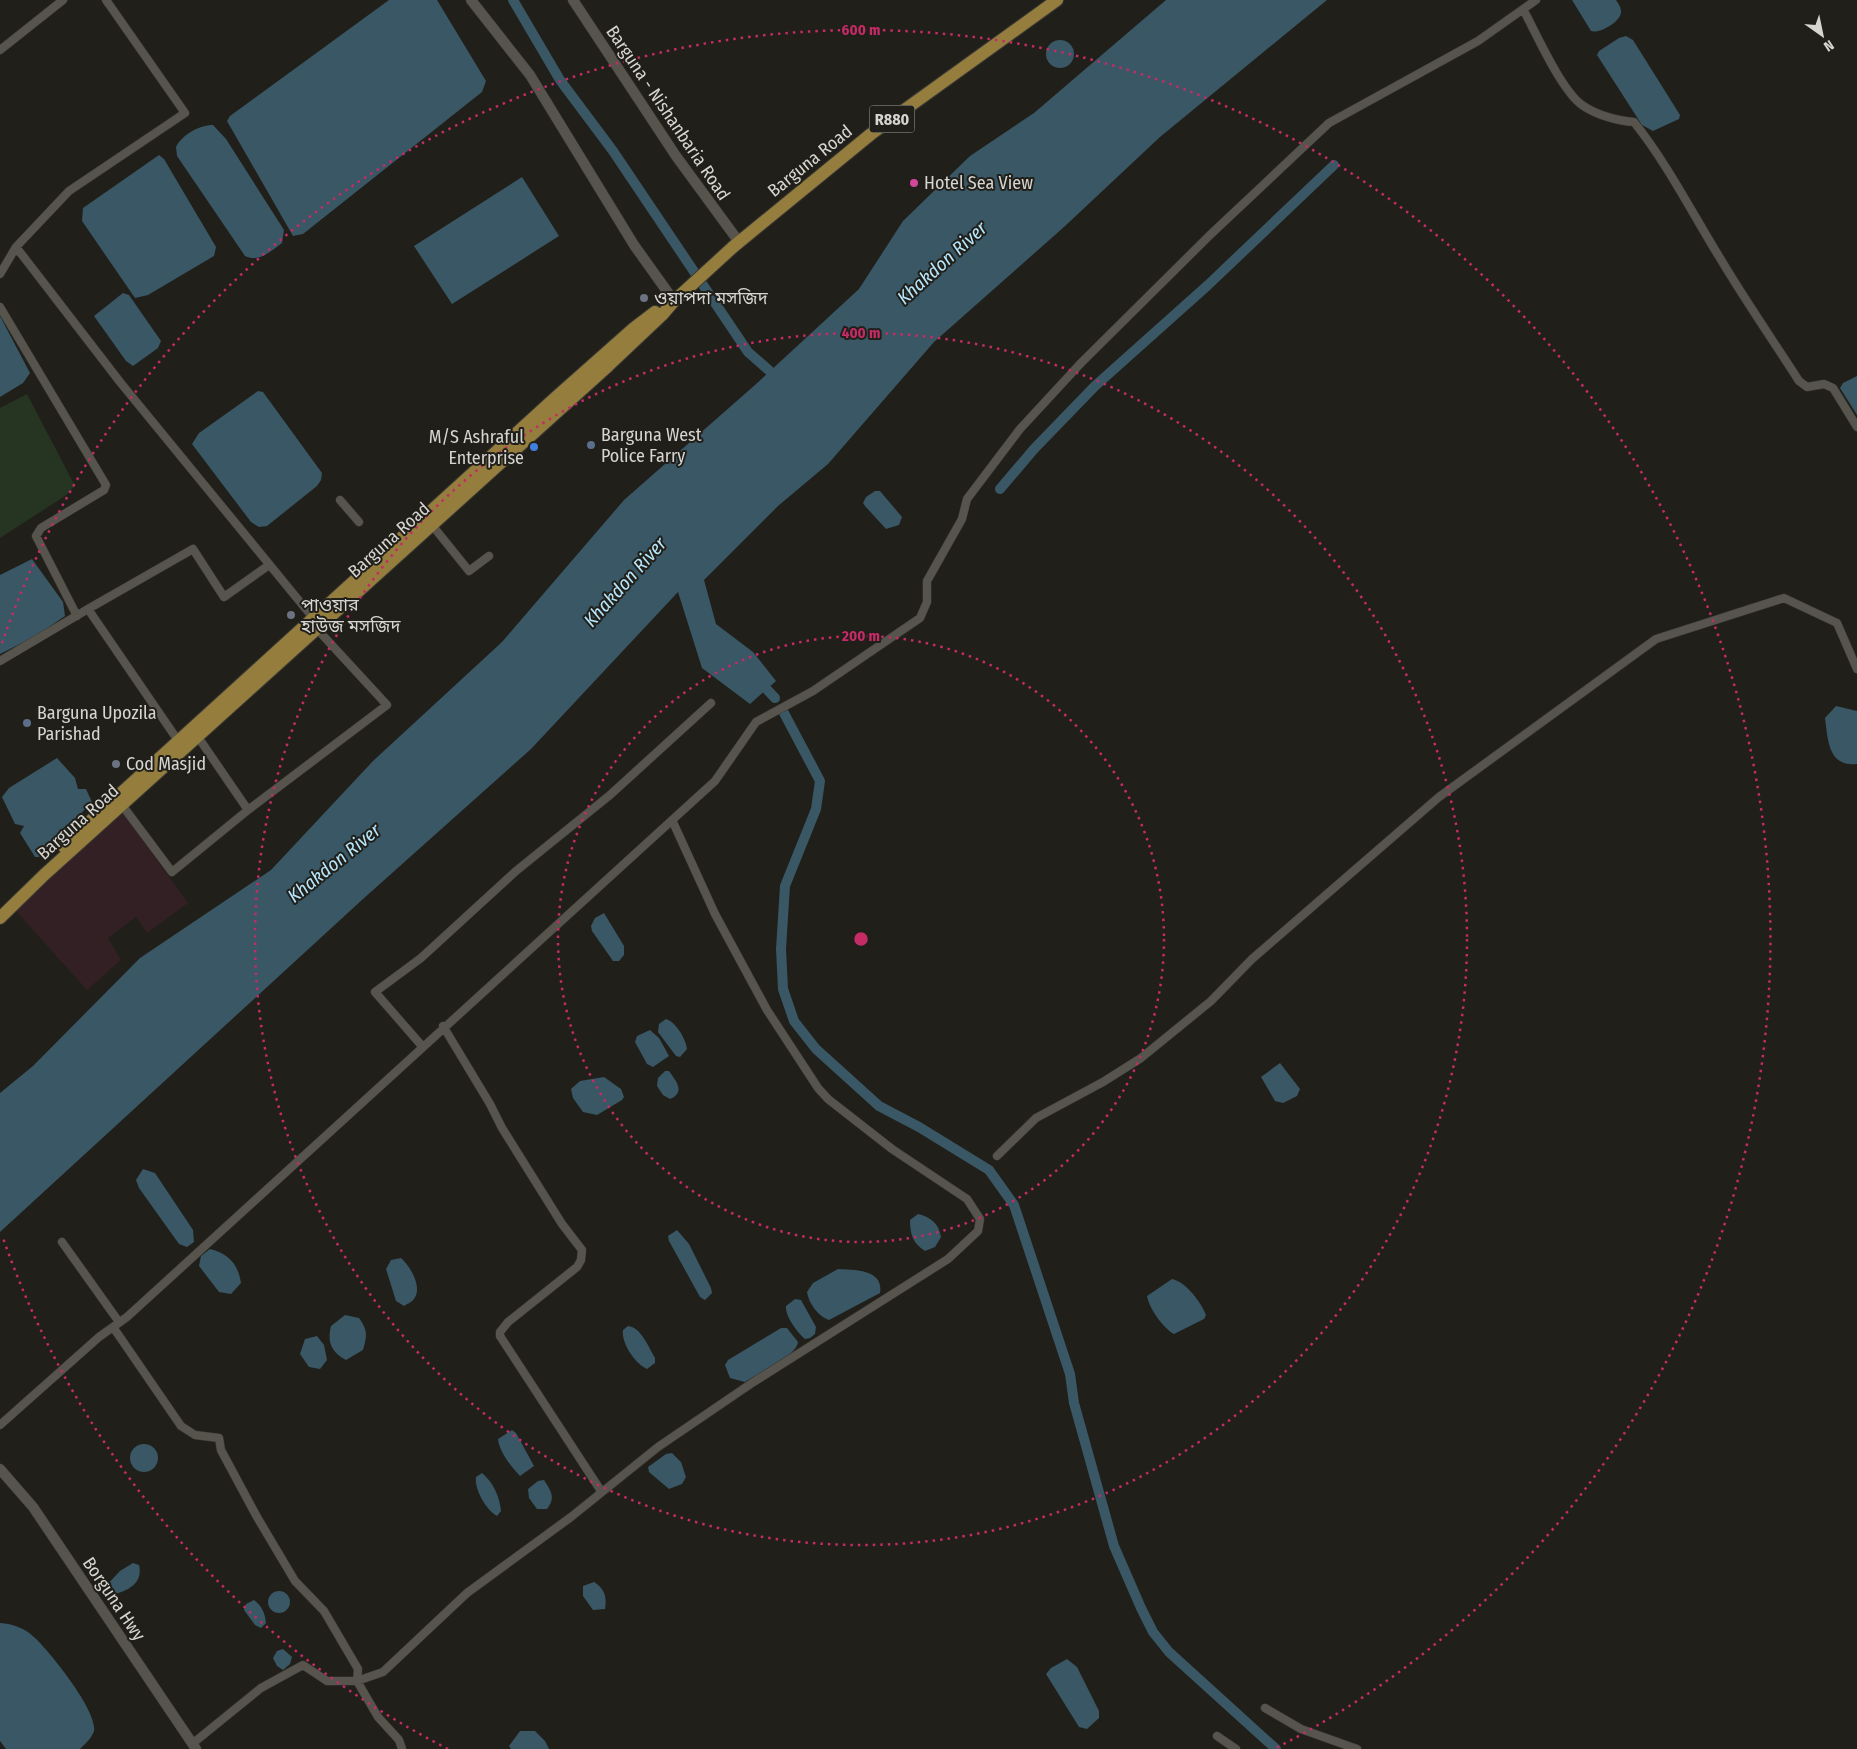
<svg xmlns="http://www.w3.org/2000/svg" width="1857" height="1749" viewBox="0 0 1857 1749" font-family="'Fira Sans Condensed','Noto Sans Bengali',sans-serif">
<style>
.industrial{fill:#332024}
.green{fill:#263522}
.water{fill:#395765}
.lines{fill:none;stroke-linecap:round;stroke-linejoin:round}
.canal{stroke:#395765;stroke-width:10}
.minor-casing{stroke:#3b3a35;stroke-width:9}
.tertiary-casing{stroke:#3b3a35;stroke-width:11}
.primary-casing{stroke:#3b3a35;stroke-width:14}
.minor{stroke:#56544d;stroke-width:8}
.tertiary{stroke:#56544d;stroke-width:10}
.primary{stroke:#957d3e;stroke-width:12}
.ring{fill:none;stroke:#c42b67;stroke-width:2.5;stroke-dasharray:2.5 5}
.hotel-dot{fill:#d1479c;stroke:#211f19;stroke-width:2}
.worship-dot{fill:#6b7280;stroke:#211f19;stroke-width:2}
.service-dot{fill:#5c6f8a;stroke:#211f19;stroke-width:2}
.shop-dot{fill:#3f7fe0;stroke:#211f19;stroke-width:2}
.labels{text-anchor:middle;dominant-baseline:central;stroke-width:4;stroke-linejoin:round;paint-order:stroke}
.shield{fill:#211f19;stroke:#a09e9a;stroke-width:1}
.shield-label{font-size:16px;font-weight:bold;fill:#d7d5d1}
.street-label{font-size:18px;fill:#d7d5d1;stroke:#211f19}
.poi-label{font-size:18px;fill:#d7d5d1;stroke:#211f19;text-anchor:start}
.water-label{font-size:19px;font-style:italic;fill:#b6e6fc;stroke:#211f19}
.centre{fill:#c42b67;stroke:#211f19;stroke-width:2.5}
.ring-label{font-size:15px;text-anchor:middle;font-weight:bold;fill:#c42b67;stroke:#211f19;stroke-width:4;stroke-linejoin:round;paint-order:stroke}
</style>
<rect width="100%" height="100%" fill="#211f19"/>
<!-- industrial -->
<path class="industrial" d="M123,813L188,903L147,933L136,917L108,938L121,960L87,990L15,910Z"/>
<!-- green -->
<path class="green" d="M27,394L75,486L65,496L0,538V408Z"/>
<!-- water -->
<path class="water" d="M389,0H437L486,81L482,92L303,234L293,236L227,121L230,116Z
M1166,0H1327L1160,137L1064,227L934,342L828,464L778,506L704,580L716,624L753,652L776,681L750,704L702,668L678,592L531,749L363,899L0,1232V1093L33,1066L140,958L271,870L373,761L502,642L624,500L755,385L859,289L903,221L970,156L1034,113Z
M1572,0H1616C1618,3 1621,7 1621,11C1622,21 1600,34 1591,31Z
M1626,36L1633,40L1680,115L1679,119L1653,131L1642,125L1597,55L1599,51L1619,38Z
M1046 54a14 14 0 1 1 28 0a14 14 0 1 1-28 0Z
M213,125L226,139L284,230L282,243C271,251 259,263 245,256L177,156L176,147C182,135 199,125 213,125Z
M159,155L164,159L216,247L214,256L148,295L135,298L82,221L83,208Z
M522,177L559,236L452,304L414,246Z
M123,293L129,295L161,341L158,348L133,366L126,361L94,316Z
M0,316L30,373L23,383L0,397Z
M1857,376V415L1840,388L1843,383Z
M258,391L263,392L322,473L321,480L317,486L267,526L259,527L251,522L192,444L199,433Z
M875,491H880L902,517L899,525L886,529L865,506L863,503L866,497Z
M32,559L63,602L65,616L36,636L0,654V575Z
M1836,706L1857,711V764C1828,767 1828,740 1825,718Z
M57,758L75,778L78,789H86L92,802L39,857H35L20,833L24,826L15,824L2,797L9,788Z
M604,913L624,946V955L619,961H613L592,931L591,926L595,918Z
M666,1019C676,1022 686,1039 687,1049L680,1057L676,1056L658,1032L659,1024Z
M650,1030L659,1038L669,1056L653,1067L647,1064L635,1042L637,1036Z
M1280,1063L1300,1089L1297,1096L1283,1103L1275,1101L1261,1077Z
M665,1071H669C676,1081 686,1092 670,1099L663,1095L657,1086L658,1078Z
M604,1077L621,1089L624,1097L622,1100L597,1115L583,1112L573,1098L571,1089L580,1081Z
M143,1169L155,1173L193,1230L194,1242L187,1247L179,1244L139,1188L136,1180Z
M918,1214C931,1217 939,1224 941,1237L935,1247L925,1251C913,1243 910,1235 910,1220Z
M677,1230L689,1244L711,1288L712,1293L705,1300L700,1297L669,1241L668,1236Z
M210,1249C229,1254 238,1264 241,1283L231,1294L219,1292L199,1266L201,1256Z
M401,1258C410,1266 423,1287 414,1299C412,1302 407,1304 404,1306L396,1301L386,1269L391,1260Z
M838,1269C854,1270 884,1269 880,1293L829,1320C818,1316 809,1304 807,1292L813,1283Z
M1172,1279C1186,1282 1201,1302 1206,1315L1204,1319L1174,1334C1163,1328 1149,1308 1147,1296Z
M795,1299L801,1300L816,1327L815,1334L810,1338L805,1339C797,1332 785,1316 786,1306Z
M345,1315L359,1318C368,1330 367,1336 363,1350L346,1360C331,1352 327,1342 331,1326Z
M628,1326C641,1327 649,1348 655,1358V1363L647,1369C635,1364 621,1343 623,1330Z
M781,1328H787L798,1342C797,1356 757,1374 745,1382L730,1378L725,1365L728,1360Z
M317,1336L324,1345L327,1360L320,1369L309,1367L300,1354L305,1339Z
M512,1430L516,1433L534,1466L520,1476C511,1467 499,1451 498,1439Z
M130 1458a14 14 0 1 1 28 0a14 14 0 1 1-28 0Z
M672,1453L681,1462L686,1477L682,1484L669,1489L649,1472L648,1467L666,1454Z
M482,1473C493,1482 500,1497 501,1511L497,1516C486,1510 474,1489 476,1477Z
M544,1480C551,1491 556,1498 547,1509H537L529,1498L528,1489L538,1481Z
M133,1563L139,1565C144,1586 123,1593 106,1596L105,1587L120,1571Z
M594,1582C605,1589 607,1597 605,1609L593,1610L583,1596V1586Z
M268 1602a11 11 0 1 1 22 0a11 11 0 1 1-22 0Z
M254,1600C262,1606 265,1613 266,1623L261,1628L255,1625L244,1610L246,1604Z
M0,1623C13,1624 25,1628 35,1638C49,1651 98,1711 94,1731C92,1738 85,1744 80,1749H6L0,1741Z
M283,1649L292,1657L290,1664L283,1670L277,1666L273,1658L277,1651Z
M1067,1659L1077,1667L1099,1711V1718L1087,1729L1079,1727L1046,1674L1051,1668Z
M520,1731H535L545,1741L549,1749H511L509,1746Z"/>
<g class="lines">
<!-- canal -->
<path class="canal" d="M513,0L560,80L613,151L748,352L780,380
M1000,489L1034,449L1095,386L1208,285L1334,165
M757,679L775,698
M784,713L820,781L816,809L785,886L781,949L783,989L794,1021L816,1049L879,1106L919,1127L989,1170L1014,1205L1070,1374L1074,1403L1114,1546L1141,1608L1153,1632L1169,1652L1276,1749"/>
<!-- minor casing -->
<g class="minor-casing">
<path id="minor" d="M1523,9C1536,33 1561,90 1582,105C1596,115 1618,121 1634,122C1669,166 1693,215 1723,263C1747,303 1774,342 1799,381L1807,387L1824,384L1833,388L1857,427
M0,50L63,0
M16,247L120,382L314,619
M0,274L16,247L69,191L185,113L106,0
M0,307L106,485L104,490L41,528L36,536L77,616
M340,500L359,522
M432,525L469,571L489,556
M88,609L193,549L224,597L269,565
M0,661L88,609L179,742
M198,737L248,810L387,705L317,629
M122,805L172,872L248,810
M443,1026L490,1104L502,1128L562,1224L582,1250L581,1260L577,1267L508,1322L500,1332V1336L601,1491
M422,1046L375,992L421,958L516,871L610,795L711,703
M997,1156L1036,1118L1103,1082L1141,1058L1211,1001L1252,959L1439,797L1656,639L1784,598L1837,623L1857,669
M62,1242L119,1322
M113,1327L181,1426L195,1435L219,1438L221,1450L257,1517L295,1581L324,1611L358,1669L357,1681L378,1717L399,1740L402,1749
M0,1425L99,1337L127,1317L715,781L756,722L813,691L920,618L927,602V581L962,519L967,499L1020,429L1081,363L1210,235L1329,123L1478,41L1536,0
M1265,1708L1301,1729L1357,1749
M1217,1736L1236,1749
M192,1744L261,1688L303,1665L327,1681H357L383,1672L467,1593L571,1517L658,1447L752,1383L948,1259L978,1231L980,1219L967,1199L892,1149L828,1099L818,1088L767,1010L715,914L672,820"/>
</g>
<!-- tertiary casing -->
<g class="tertiary-casing">
<path id="tertiary" d="M471,0L530,75L634,245L674,301
M573,0L676,156L739,242
M0,1469L33,1507L196,1749"/>
</g>
<!-- primary casing -->
<g class="primary-casing">
<path id="primary" d="M63,846L554,399L634,328L655,312
M0,918L44,875L608,366L662,315L674,301L733,247L871,134L1057,0"/>
</g>
<!-- minor -->
<use href="#minor" class="minor"/>
<!-- tertiary -->
<use href="#tertiary" class="tertiary"/>
<!-- primary -->
<use href="#primary" class="primary"/>
</g>
<!-- distance rings -->
<g class="ring">
<circle cx="861" cy="939" r="303"/>
<circle cx="861" cy="939" r="606"/>
<path d="M448 1749A909 909 0 0 1 2 1235M2 643A909 909 0 1 1 1274 1749"/>
</g>
<!-- markers -->
<circle class="hotel-dot" cx="914" cy="183" r="5"/>
<g class="worship-dot">
<circle cx="644" cy="298" r="5"/>
<circle cx="291" cy="615" r="5"/>
<circle cx="116" cy="764" r="5"/>
</g>
<g class="service-dot">
<circle cx="591" cy="445" r="5"/>
<circle cx="27" cy="723" r="5"/>
</g>
<circle class="shop-dot" cx="534" cy="447" r="5"/>
<g class="labels">
<!-- shield labels -->
<rect class="shield" x="869.5" y="105.5" width="45" height="27" rx="4"/>
<g class="shield-label">
<text x="892" y="119">R880</text>
</g>
<!-- street labels -->
<g class="street-label">
<text transform="translate(668 113) rotate(56)">Barguna - Nishanbaria Road</text>
<text transform="translate(810 161) rotate(-39)">Barguna Road</text>
<text transform="translate(389 540) rotate(-42)">Barguna Road</text>
<text transform="translate(78 822) rotate(-42)">Barguna Road</text>
<text transform="translate(114 1599) rotate(56)">Borguna Hwy</text>
</g>
<!-- poi labels -->
<g class="poi-label">
<text x="924" y="183">Hotel Sea View</text>
<text x="654" y="298">ওয়াপদা মসজিদ</text>
<text x="601" y="435">Barguna West<tspan x="601" dy="21">Police Farry</tspan></text>
<text x="524" y="437" text-anchor="end">M/S Ashraful<tspan x="524" dy="21">Enterprise</tspan></text>
<text x="301" y="605">পাওয়ার<tspan x="301" dy="21">হাউজ মসজিদ</tspan></text>
<text x="37" y="713">Barguna Upozila<tspan x="37" dy="21">Parishad</tspan></text>
<text x="126" y="764">Cod Masjid</text>
</g>
<!-- water labels -->
<g class="water-label">
<text transform="translate(942 263) rotate(-42)">Khakdon River</text>
<text transform="translate(625 582) rotate(-48)">Khakdon River</text>
<text transform="translate(334 863) rotate(-39)">Khakdon River</text>
</g>
</g>
<circle cx="861" cy="939" r="8" class="centre"/>
<g class="ring-label">
<text x="861" y="35">600 m</text>
<text x="861" y="338">400 m</text>
<text x="861" y="641">200 m</text>
</g>
<!-- north arrow -->
<g transform="translate(1822 35) rotate(147)" stroke="#211f19" stroke-width="4" paint-order="stroke">
<path d="M0-4L9 19L0 12L-9 19Z" fill="#d7d5d1"/>
<text y="-8" font-size="14" font-weight="bold" text-anchor="middle" fill="#d7d5d1">N</text>
</g>
</svg>
